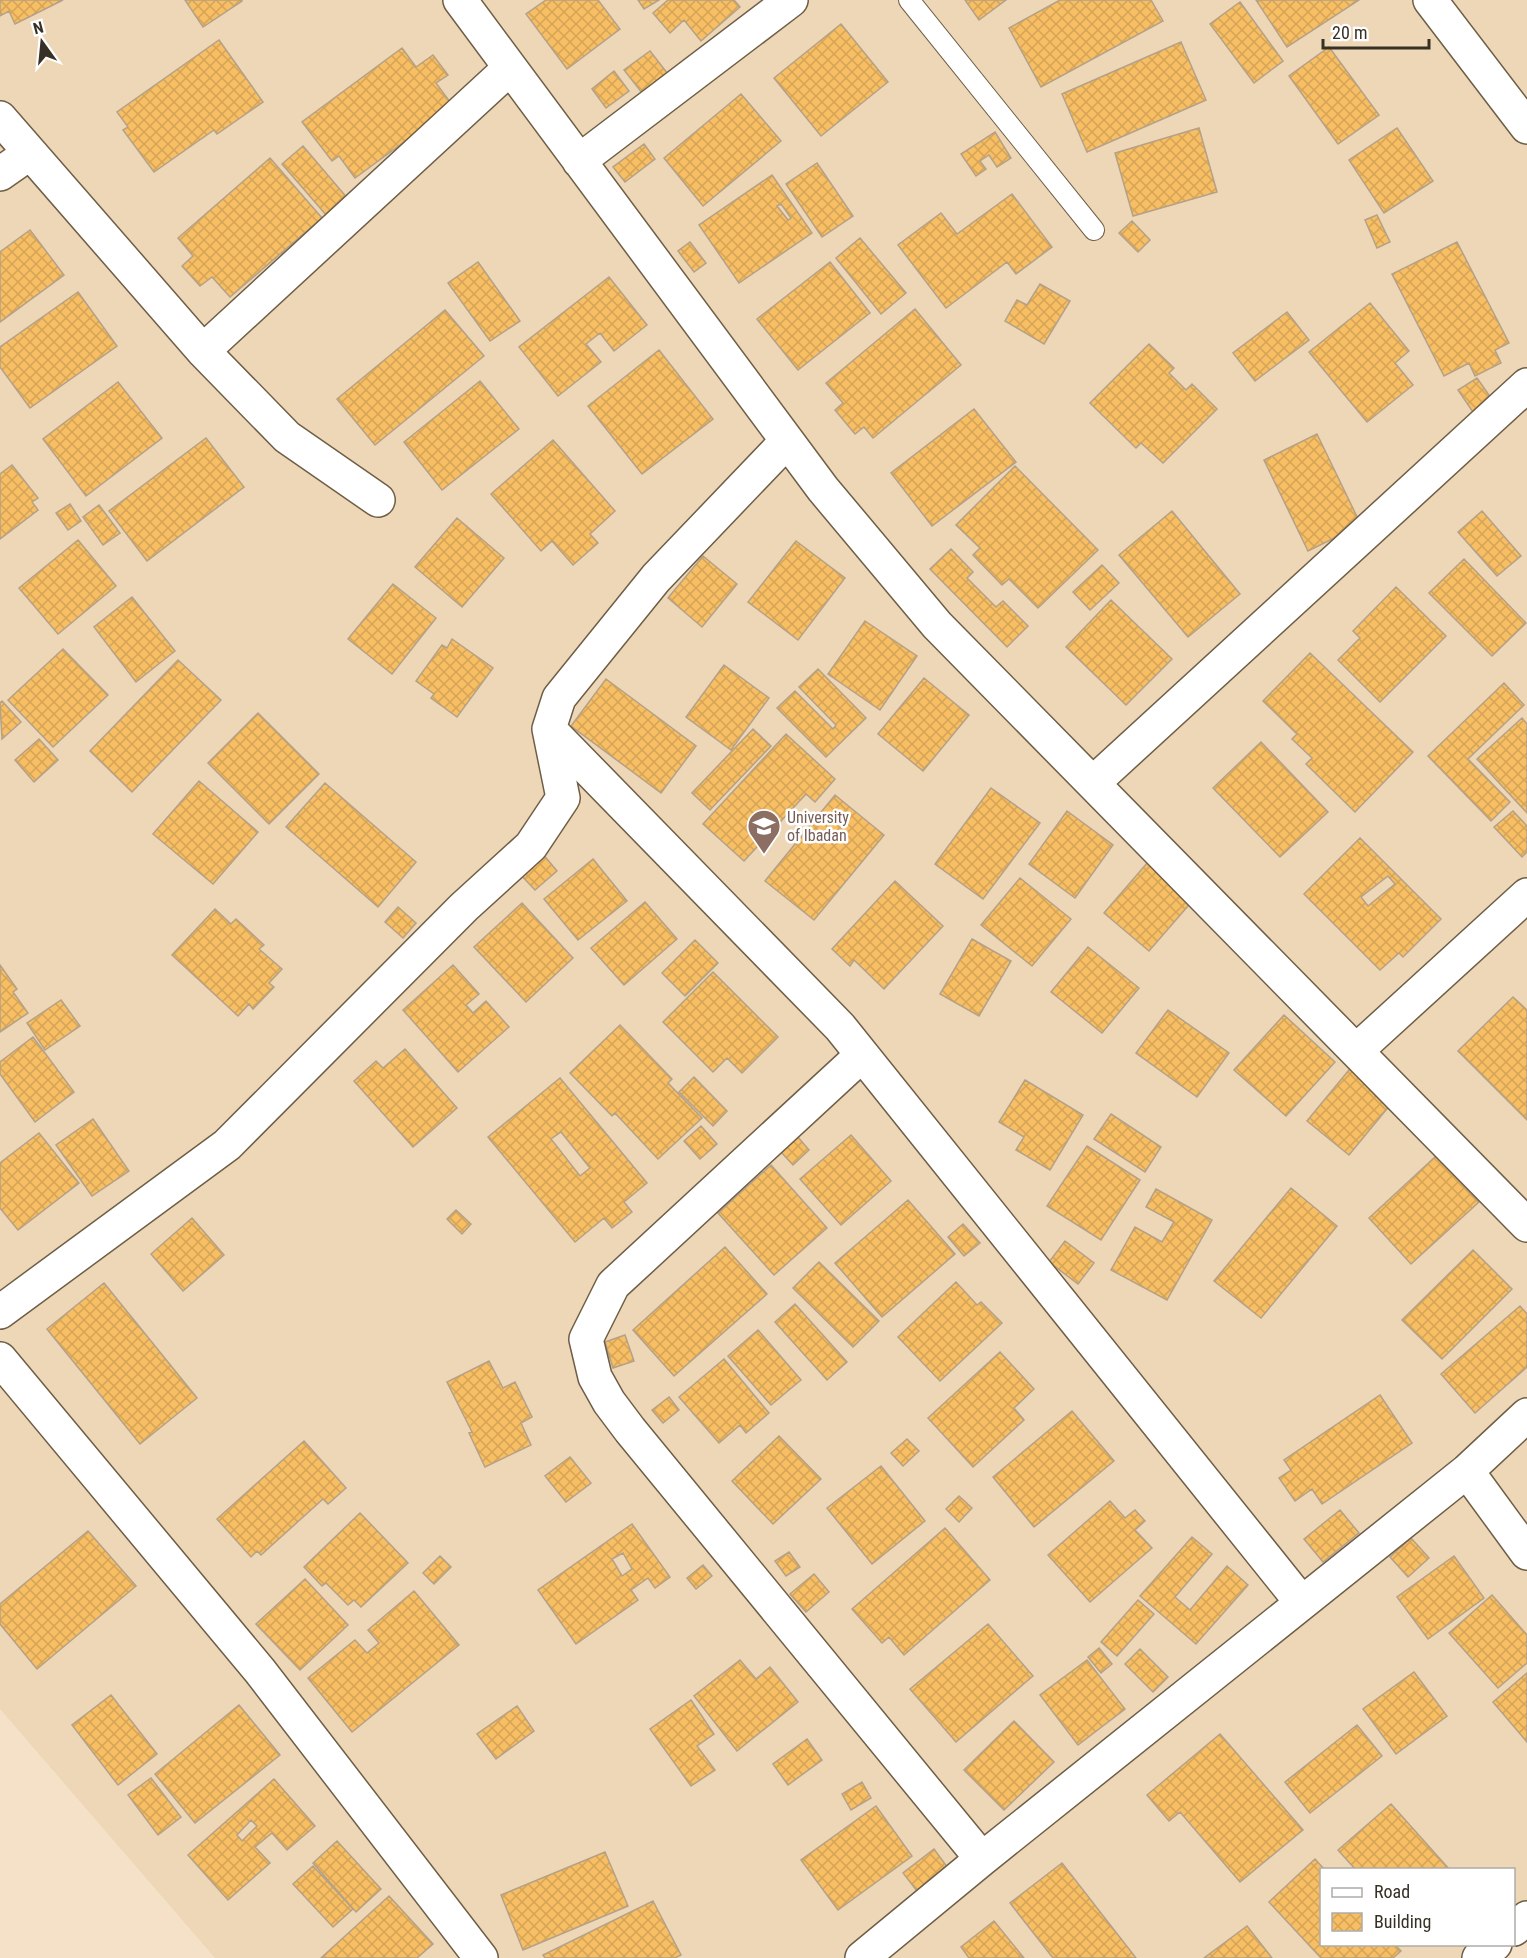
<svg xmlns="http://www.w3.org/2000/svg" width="1527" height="1958" viewBox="0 0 1527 1958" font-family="'Roboto Condensed',sans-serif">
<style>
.built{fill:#eed7b6;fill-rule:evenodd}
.building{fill:url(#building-cross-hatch);stroke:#b3a188;stroke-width:1.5;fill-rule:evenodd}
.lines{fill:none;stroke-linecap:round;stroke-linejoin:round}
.lane-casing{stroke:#6e5e46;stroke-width:22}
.street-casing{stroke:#6e5e46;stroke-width:36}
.lane{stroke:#fff;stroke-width:20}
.street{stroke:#fff;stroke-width:33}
.labels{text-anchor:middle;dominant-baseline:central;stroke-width:5;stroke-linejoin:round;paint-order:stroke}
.education-label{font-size:16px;fill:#785e54;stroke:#fff;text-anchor:start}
</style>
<defs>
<pattern id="building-cross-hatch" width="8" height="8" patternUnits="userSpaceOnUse" patternTransform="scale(1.5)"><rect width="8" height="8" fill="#f8be64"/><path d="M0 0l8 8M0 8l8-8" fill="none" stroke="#d5a457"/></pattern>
</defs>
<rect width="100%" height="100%" fill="#f4e1c7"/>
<!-- built -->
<path class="built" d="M0,0H1527V1934L1499,1958H215L0,1709ZM1322,1870H1514V1944H1322Z"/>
<!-- building -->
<path class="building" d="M0,0H63L15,24L9,11L0,16Z
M185,0H242V1L203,27Z
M546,0H598L620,29L567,69L526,14Z
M638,0H659L644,9Z
M668,0H734L740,7L701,41L684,20L670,33L653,13Z
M965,0H1006L979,20Z
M1060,0H1151L1163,21L1041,87L1009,28Z
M1256,0H1359L1287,47Z
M1240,2L1283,61L1254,83L1210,24Z
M841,24L888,82L821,136L774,78Z
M219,40L263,102L217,134L214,130L154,172L123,130L128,127L117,112Z
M1181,42L1206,100L1087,152L1062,94Z
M1329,47L1379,115L1338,144L1289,76Z
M402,48L416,67L433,55L448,75L436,83L453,106L355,178L339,156L332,161L302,122Z
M650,51L671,78L646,98L624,70Z
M614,71L629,91L606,108L592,89Z
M741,94L781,141L703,206L664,158Z
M1199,128L1217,192L1133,216L1115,153Z
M1397,128L1433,181L1384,213L1349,160Z
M995,132L1011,158L997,167L989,155L980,161L986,169L976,176L961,154Z
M644,144L655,159L625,182L613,167Z
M303,146L354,206L333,223L282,164Z
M270,158L322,218L230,297L212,277L200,286L182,266L193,256L178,238Z
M817,163L853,216L822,237L786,184Z
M772,175L812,233L739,283L699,225ZM781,204L791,218L788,220L777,206Z
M1012,194L1052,247L1016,274L1007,262L946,308L898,245L941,213L957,234Z
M1377,215L1390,242L1377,248L1365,220Z
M1132,221L1150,240L1138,252L1119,233Z
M30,230L64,275L0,322V252Z
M860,238L906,293L881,314L836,258Z
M690,242L706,263L694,272L678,251Z
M1457,242L1509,343L1495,350L1501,363L1475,376L1469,363L1444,376L1392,274Z
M478,262L520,321L490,341L448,283Z
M830,262L870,313L798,370L757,319Z
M609,277L647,325L614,351L600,333L586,344L601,362L558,396L519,347Z
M1040,284L1070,301L1044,344L1005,321L1017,300L1027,305Z
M78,292L117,346L30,408L0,367V347Z
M1370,303L1409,351L1395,363L1413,385L1367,422L1309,352Z
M915,309L961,365L873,438L864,427L855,434L835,410L843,403L826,383Z
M445,310L484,356L375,445L337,399Z
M1287,312L1309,340L1255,381L1233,353Z
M1149,344L1174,368L1169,373L1186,390L1192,384L1217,409L1163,463L1141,443L1136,448L1090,403Z
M659,350L713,419L642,474L588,406Z
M1477,378L1496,405L1477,418L1458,390Z
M480,381L519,429L442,490L404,442Z
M118,382L162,438L86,496L43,439Z
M974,409L1016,462L932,526L891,473Z
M1317,434L1361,525L1308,551L1264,460Z
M206,438L244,487L147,561L109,511Z
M553,440L615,511L590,534L598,543L573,565L552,541L541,551L491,494Z
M12,465L38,498L32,502L38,510L0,539V474Z
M1015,466L1098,550L1038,608L1009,579L1002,585L973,555L980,548L956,525Z
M70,504L81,521L68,530L56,513Z
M99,505L120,533L103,545L83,517Z
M1172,511L1240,594L1188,637L1119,555Z
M1482,511L1521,556L1497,576L1458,532Z
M457,518L504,558L462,607L415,567Z
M78,540L116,586L58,634L19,588Z
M796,541L845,578L798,640L748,602Z
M951,549L973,572L967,578L996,607L1003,601L1028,626L1007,647L930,569Z
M703,556L737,584L702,627L668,598Z
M1464,559L1526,623L1492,656L1429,593Z
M1102,565L1119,583L1090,610L1073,592Z
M393,584L436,618L392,674L348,639Z
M1396,587L1446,636L1380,702L1338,660L1360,638L1353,631Z
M132,597L175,651L136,682L94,627Z
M1111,600L1172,659L1126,705L1066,647Z
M865,621L917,656L880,710L828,674Z
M452,639L493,668L457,717L431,698L434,694L416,681L442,645L447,648Z
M63,649L108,695L53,747L8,700Z
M1310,653L1413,752L1355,812L1306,764L1312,758L1292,739L1297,734L1263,701Z
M178,660L221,700L132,792L90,751Z
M724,665L769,698L731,750L686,717Z
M818,669L866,718L826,757L777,708L795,691L833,729L836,725L799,687Z
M924,678L969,715L923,771L878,734Z
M606,679L696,746L661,793L571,726Z
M1504,683L1524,705L1468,759L1510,802L1491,821L1428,756Z
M2,701L21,722L2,739L0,703Z
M258,713L319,774L269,824L208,763Z
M1522,718L1527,724V813L1477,759Z
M753,729L771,746L710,810L692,793Z
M786,734L835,779L815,802L806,794L744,861L703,824Z
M39,739L58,760L34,782L15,760Z
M1261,742L1328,812L1280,857L1213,788Z
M199,781L258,832L213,884L153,834Z
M325,783L416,862L378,907L286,827Z
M991,788L1040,823L983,899L935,864Z
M835,795L884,835L814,920L765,881Z
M1067,811L1113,845L1075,898L1029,864Z
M1513,811L1527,826V852L1522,857L1494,827Z
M1360,838L1441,919L1403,957L1399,953L1380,970L1304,894ZM1388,876L1395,884L1368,906L1361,897Z
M542,853L557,871L535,890L519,873Z
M593,859L627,901L578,940L544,899Z
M1148,862L1194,899L1149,951L1104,913Z
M1020,878L1071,919L1032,966L981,925Z
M895,881L943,926L884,989L854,960L850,966L832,949Z
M645,902L677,939L624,985L591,948Z
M522,903L573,958L526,1002L474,947Z
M398,907L416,923L403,938L385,922Z
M215,909L231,924L236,919L264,945L259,949L282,969L269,983L274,987L253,1009L249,1004L238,1016L172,955Z
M972,939L1011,961L979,1016L940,994Z
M695,940L718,963L685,996L662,973Z
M1088,947L1139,988L1102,1033L1051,992Z
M0,965L17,989L13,992L28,1013L0,1032Z
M453,965L479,994L466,1005L473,1013L486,1001L509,1027L458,1072L403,1010Z
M713,972L778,1037L742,1073L727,1058L713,1072L663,1022Z
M1513,997L1527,1010V1120L1458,1051Z
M61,1000L80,1026L45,1050L27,1023Z
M1168,1010L1229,1053L1197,1097L1136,1053Z
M1284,1015L1335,1062L1286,1116L1234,1070Z
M620,1025L672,1079L668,1083L702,1118L658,1159L615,1113L612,1116L570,1073Z
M33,1037L74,1092L35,1122L0,1074V1062Z
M405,1049L457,1108L413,1147L354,1081L376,1061L383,1068Z
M1353,1065L1395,1099L1349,1155L1307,1121Z
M694,1077L727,1111L713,1126L679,1092Z
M560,1078L647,1183L624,1202L632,1212L612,1228L604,1218L575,1242L488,1137ZM561,1132L590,1168L580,1176L551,1139Z
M1025,1080L1083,1115L1050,1170L1016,1150L1024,1137L999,1122Z
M1111,1114L1161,1147L1145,1172L1094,1139Z
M93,1119L129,1171L92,1196L56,1145Z
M701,1126L717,1144L700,1159L684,1141Z
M39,1133L79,1183L18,1230L0,1208V1163Z
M851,1135L891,1181L841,1225L800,1179Z
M797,1136L809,1150L793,1165L781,1152Z
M1087,1146L1140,1180L1101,1240L1047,1206Z
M1436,1156L1479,1202L1411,1264L1369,1218Z
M771,1165L827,1228L774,1275L718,1213Z
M1291,1188L1337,1226L1261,1318L1214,1281Z
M1156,1189L1212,1220L1167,1300L1111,1270L1135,1227L1162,1242L1174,1222L1146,1207Z
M908,1200L955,1254L882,1317L835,1263Z
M456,1210L471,1224L462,1234L447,1219Z
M192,1218L224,1255L183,1291L151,1254Z
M963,1224L980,1243L964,1256L948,1237Z
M1065,1241L1094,1263L1078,1284L1049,1262Z
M725,1247L767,1294L674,1376L633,1330Z
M1473,1250L1512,1289L1442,1359L1402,1320Z
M819,1262L879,1321L853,1347L793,1288Z
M956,1282L977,1305L981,1302L1002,1323L940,1381L898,1337Z
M104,1283L197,1398L140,1444L47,1329Z
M795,1304L847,1362L827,1380L775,1322Z
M1520,1306L1527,1314V1367L1475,1413L1441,1374Z
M758,1330L801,1380L771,1405L728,1356Z
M625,1335L634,1361L613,1368L605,1342Z
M1000,1352L1034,1389L1014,1408L1024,1420L973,1467L928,1418Z
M724,1359L769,1413L746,1433L740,1425L719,1443L679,1397Z
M489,1361L503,1388L515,1382L532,1417L521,1423L531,1445L485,1467L469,1433L472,1432L447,1382Z
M1380,1395L1412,1443L1322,1504L1312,1489L1295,1501L1279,1478L1291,1470L1284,1460Z
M669,1397L679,1410L663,1423L652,1410Z
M1072,1411L1114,1461L1034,1527L993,1477Z
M779,1436L821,1479L773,1524L732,1481Z
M907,1439L919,1451L903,1466L891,1453Z
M304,1441L346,1488L328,1504L323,1499L261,1555L257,1551L251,1557L217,1519Z
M570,1457L591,1483L566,1502L545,1476Z
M881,1466L925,1521L872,1564L827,1508Z
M959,1496L972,1508L959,1522L946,1509Z
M1110,1501L1125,1518L1135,1510L1145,1521L1135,1530L1152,1548L1090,1602L1048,1555Z
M1340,1510L1359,1533L1323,1562L1304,1539Z
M360,1513L408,1563L361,1607L354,1600L348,1605L326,1583L322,1586L304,1567Z
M632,1524L670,1577L655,1588L648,1578L631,1590L638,1600L576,1644L538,1590ZM623,1553L632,1569L622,1576L612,1559Z
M945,1528L990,1580L904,1655L889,1637L882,1643L852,1609Z
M88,1531L136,1586L37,1669L0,1624V1604Z
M1192,1537L1212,1554L1175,1597L1190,1610L1227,1566L1248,1585L1196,1644L1140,1596Z
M1411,1538L1429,1558L1408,1577L1390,1557Z
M789,1552L800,1567L786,1576L775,1561Z
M440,1556L451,1567L434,1584L423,1573Z
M1454,1556L1484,1598L1428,1639L1397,1597Z
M703,1565L712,1576L696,1589L687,1578Z
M814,1574L829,1592L806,1612L790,1594Z
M305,1579L348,1625L300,1670L256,1624Z
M414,1591L459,1645L352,1732L308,1678L355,1640L367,1653L379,1643L368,1630Z
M1492,1595L1527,1635V1663L1498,1688L1449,1633Z
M1138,1600L1154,1614L1117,1656L1101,1642Z
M988,1624L1033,1676L956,1742L910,1689Z
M1099,1648L1112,1664L1101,1673L1088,1657Z
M1140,1649L1168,1677L1153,1692L1125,1664Z
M740,1660L756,1679L770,1667L798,1702L737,1751L694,1696Z
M1087,1660L1125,1709L1078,1745L1040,1695Z
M1414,1672L1447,1716L1396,1754L1363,1709Z
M1527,1673V1742L1493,1702Z
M111,1695L157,1754L118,1785L72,1725Z
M691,1700L714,1734L697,1746L715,1770L691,1786L650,1729Z
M239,1705L280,1755L195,1823L155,1774Z
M517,1706L534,1731L496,1759L477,1734Z
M1014,1721L1054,1762L1004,1810L964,1770Z
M1357,1725L1382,1756L1310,1813L1285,1782Z
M1220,1734L1303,1830L1240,1882L1180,1812L1169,1821L1147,1795Z
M807,1739L822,1760L788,1785L773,1764Z
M151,1778L181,1817L158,1835L128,1795Z
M274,1779L315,1826L287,1850L272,1833L255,1847L270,1863L228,1900L188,1855ZM251,1820L257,1826L242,1841L237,1835Z
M862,1782L871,1798L851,1810L842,1794Z
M1391,1804L1450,1870H1356L1338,1850Z
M876,1806L912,1856L838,1910L801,1860Z
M337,1841L381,1889L356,1912L313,1863Z
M934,1849L948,1868L917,1891L903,1873Z
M605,1852L628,1906L523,1950L501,1895Z
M1315,1859L1325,1870H1322V1944H1394L1401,1951L1393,1958H1321L1269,1902Z
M1062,1863L1136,1958H1053L1010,1903Z
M313,1866L353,1909L333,1927L293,1884Z
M389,1896L433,1944L417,1958H321Z
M653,1901L681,1955L675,1958H545L543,1955Z
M994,1921L1024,1958H969L961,1947Z
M1247,1926L1272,1958H1204Z"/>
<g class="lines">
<!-- lane casing -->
<g class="lane-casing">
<path id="lane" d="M909,0L1094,230"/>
</g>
<!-- street casing -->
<g class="street-casing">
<path id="street" d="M460,0L823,489L937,625L1527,1225
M1430,0L1527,127
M0,118L203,351L287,437L378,500
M579,161L791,0
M0,174L30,153
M203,351L510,68
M549,729L840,1027L1302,1603
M1093,783L1527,385
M1356,1051L1527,895
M862,1055L613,1285L586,1339L595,1377L609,1402L630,1430L982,1859
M0,1312L227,1145L464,907L531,846L563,798L549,729L559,698L656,578L787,441
M0,1359L260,1671L481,1958
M1467,1471L1527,1553
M1514,1929L1527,1918
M862,1958L982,1859L1467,1471L1527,1415
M1479,1958L1495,1944"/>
</g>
<!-- lane -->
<use href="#lane" class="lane"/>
<!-- street -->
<use href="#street" class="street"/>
</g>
<!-- icons -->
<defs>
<g id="university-pin" transform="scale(1.725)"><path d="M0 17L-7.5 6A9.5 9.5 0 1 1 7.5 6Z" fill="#8d6e63" stroke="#fff"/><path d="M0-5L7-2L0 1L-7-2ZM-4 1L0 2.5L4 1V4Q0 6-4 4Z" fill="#fff"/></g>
</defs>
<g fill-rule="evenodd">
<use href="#university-pin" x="764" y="826"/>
</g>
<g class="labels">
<!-- education labels -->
<g class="education-label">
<text x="787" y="817">University<tspan x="787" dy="18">of Ibadan</tspan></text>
</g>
</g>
<!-- legend -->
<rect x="1320" y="1868" width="195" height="78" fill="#ffffff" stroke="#afaca8" stroke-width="1.5"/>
<rect x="1332" y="1888" width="30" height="9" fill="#ffffff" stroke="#afaca8" stroke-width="1.5"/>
<text x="1374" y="1898" font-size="18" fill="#373025">Road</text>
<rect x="1332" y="1913" width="30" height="18" fill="url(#building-cross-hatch)" stroke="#afaca8" stroke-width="1.5"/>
<text x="1374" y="1928" font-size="18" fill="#373025">Building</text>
<!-- north arrow -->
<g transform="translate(42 42) rotate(345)" stroke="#ffffff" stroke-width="4.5" paint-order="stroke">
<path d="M0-4.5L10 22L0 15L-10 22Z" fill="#373025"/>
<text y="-9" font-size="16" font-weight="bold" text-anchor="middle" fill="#373025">N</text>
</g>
<!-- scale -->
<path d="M1323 39v9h106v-9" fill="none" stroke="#373025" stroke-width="3"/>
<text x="1332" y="39" font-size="18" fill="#373025" stroke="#ffffff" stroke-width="4.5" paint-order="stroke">20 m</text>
</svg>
